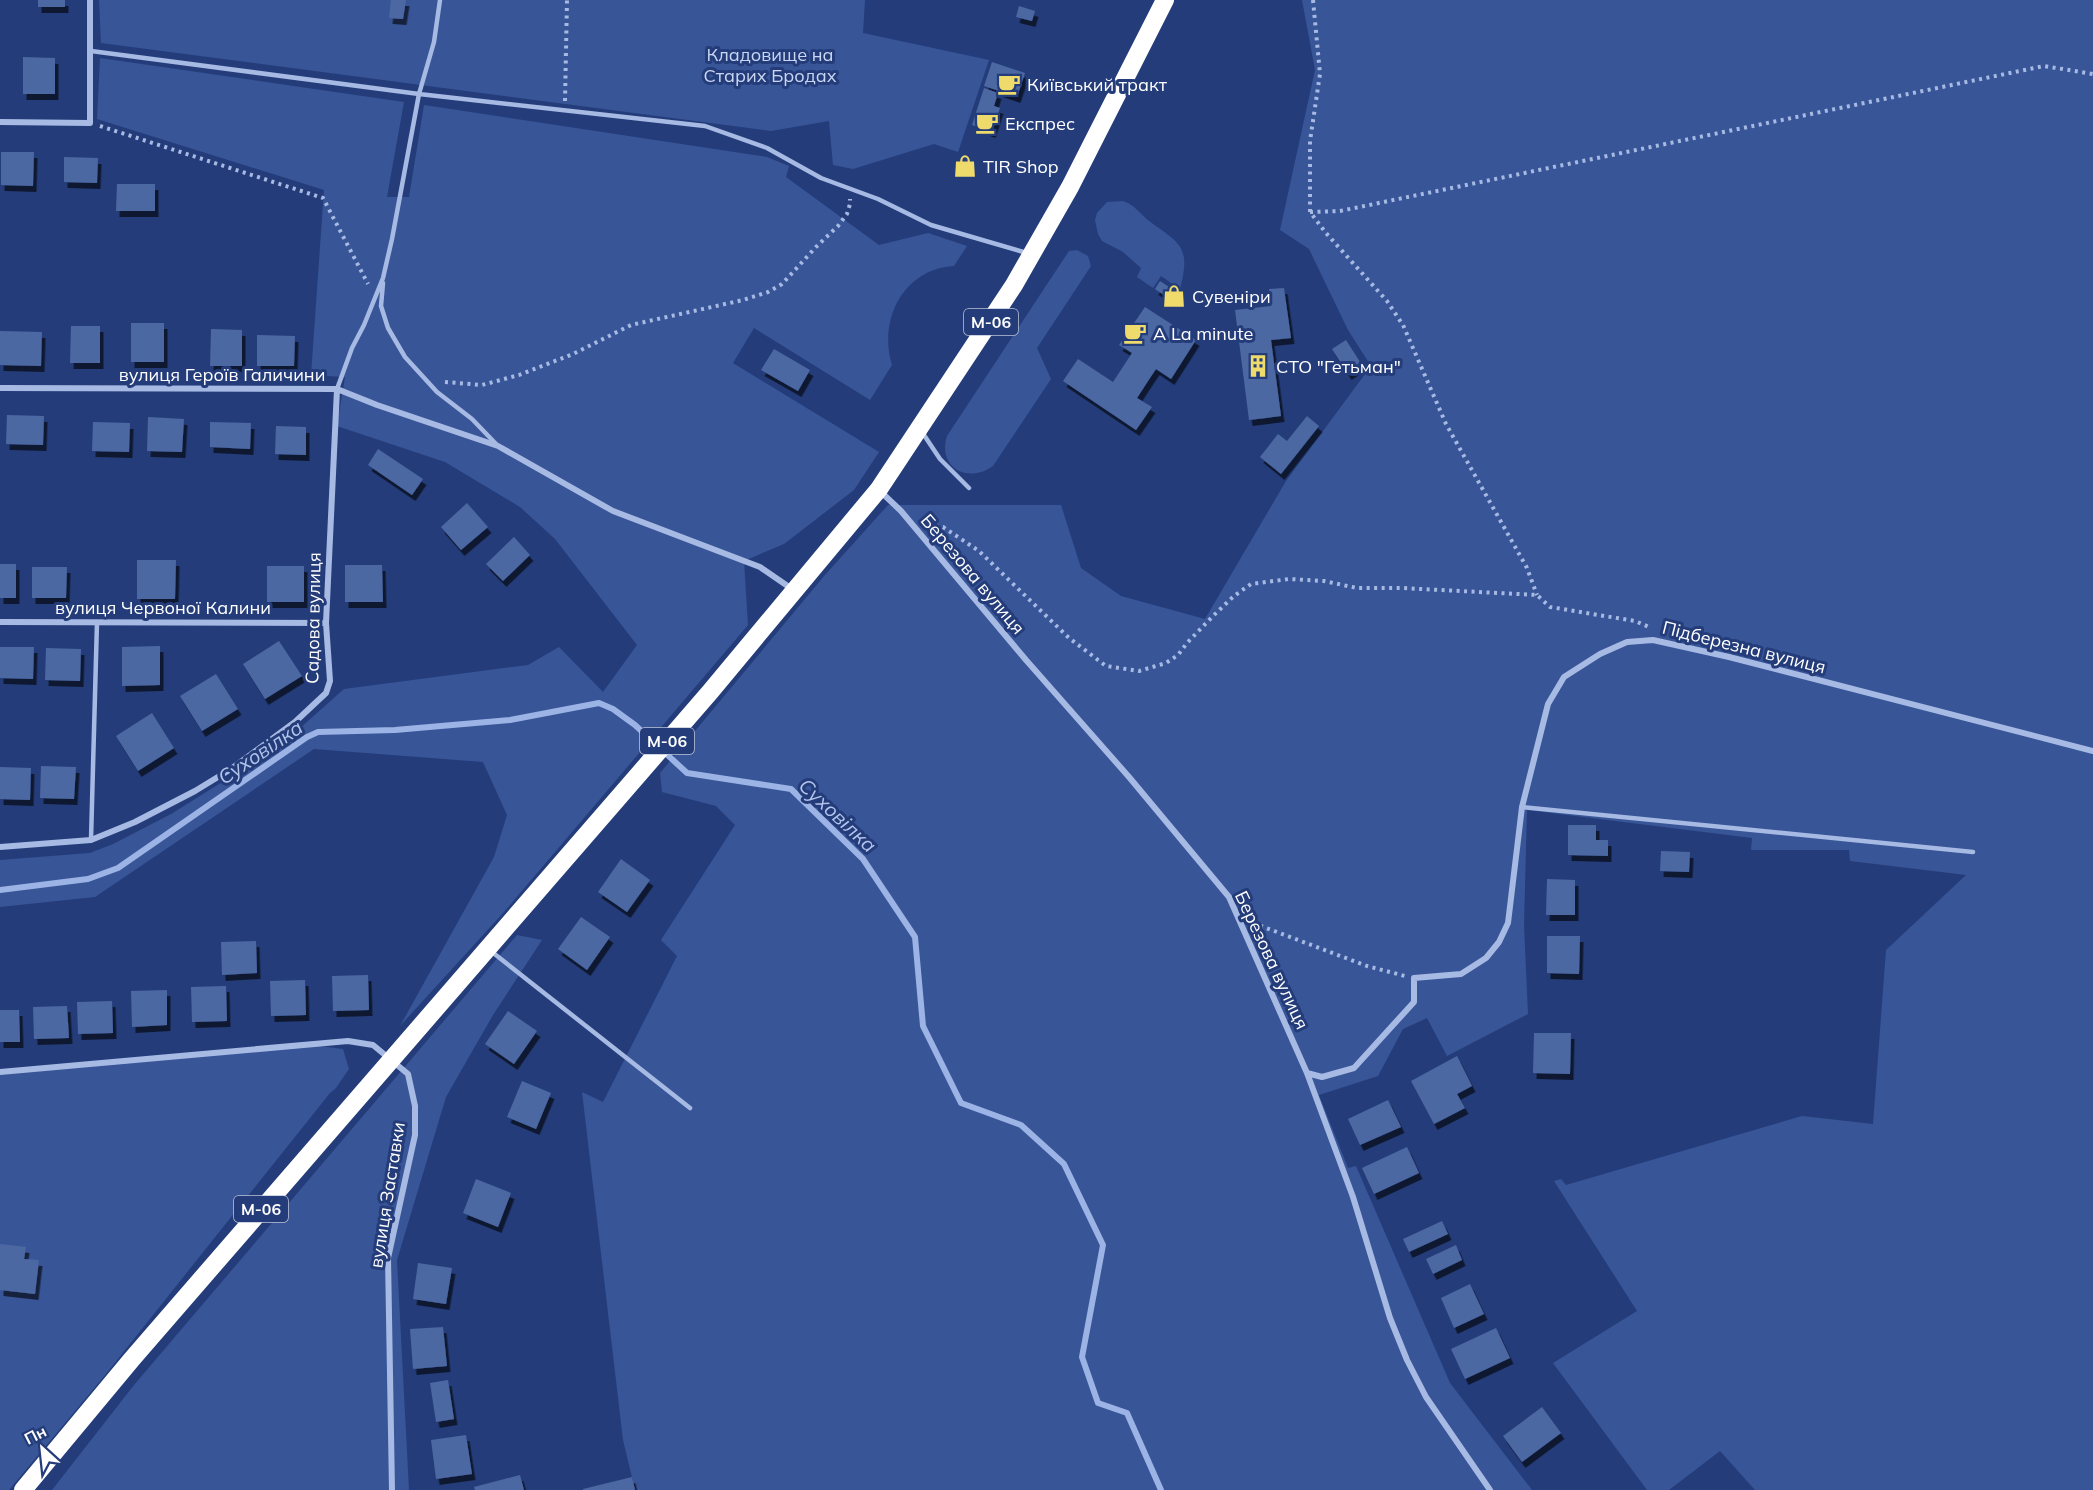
<svg xmlns="http://www.w3.org/2000/svg" width="2093" height="1490" viewBox="0 0 2093 1490" font-family="Mulish,sans-serif">
<style>
.green{fill:#385598}
.lines{fill:none;stroke-linecap:round;stroke-linejoin:round}
.stream{stroke:#9cb3e5;stroke-width:6}
.building{fill:#4c67a3;filter:url(#shadow)}
.path{stroke:#a7bae4;stroke-width:4;stroke-dasharray:3 4.5;stroke-linecap:butt}
.lane{stroke:#a7bae4;stroke-width:4.5}
.street{stroke:#a7bae4;stroke-width:6}
.highway{stroke:#fff;stroke-width:18}
.labels{text-anchor:middle;dominant-baseline:central;stroke-width:6;stroke-linejoin:round;paint-order:stroke}
.shield{fill:#243d7a;stroke:#bdc5d7;stroke-width:1.5}
.shield-label{font-size:16px;font-weight:bold;fill:#fff}
.park-label{font-size:18px;fill:#cad7f4;stroke:#243d7a}
.poi-label{font-size:18px;fill:#fff;stroke:#243d7a;text-anchor:start}
.street-label{font-size:18px;fill:#fff;stroke:#243d7a}
.water-label{font-size:20px;font-style:italic;fill:#b2c4ec;stroke:#243d7a}
</style>
<defs>
<filter id="shadow"><feDropShadow dx="3.5" dy="6" stdDeviation="0" flood-color="#0009"/></filter>
</defs>
<rect width="100%" height="100%" fill="#243d7a"/>
<!-- green -->
<path class="green" d="M99,0H865L863,33L989,60L958,152L934,144L853,169L833,165L829,121L771,131L101,43Z
M1302,0H2093V1490H1755L1720,1451L1669,1490H1647L1553,1363L1637,1311L1554,1181L1561,1179L1566,1185L1802,1116L1873,1124L1886,950L1966,875L1850,861L1849,850H1751L1752,838L1527,810L1524,925L1528,1014L1447,1056L1427,1018L1403,1029L1378,1076L1319,1095L1348,1168L1356,1166L1450,1383L1532,1490H635L623,1440L582,1092L603,1102L677,956L661,940L735,825L716,806L662,792L660,773L825,575L888,505H1061L1081,568L1121,596L1205,619L1286,481L1371,366L1348,330L1309,249L1280,230L1315,70Z
M100,58L404,102L387,197H409L424,105L767,157L789,166L786,177L879,245L928,233L967,246L954,266C903,269 878,320 892,365L870,400L754,328L733,363L879,452L854,490L784,544L744,561L748,625L504,912L400,1026L494,857L507,815L483,762L314,749L95,897L0,907V860L90,853L113,844L171,814L235,774L300,728L344,689L528,665L559,647L603,692L637,645L555,539L520,507L445,462L337,426L345,377L311,375L324,190L97,119Z
M1123,201C1134,204 1140,214 1149,221C1181,244 1191,247 1180,289L1161,276L1153,288L1137,277L1141,268L1123,252L1102,241L1098,234L1095,220L1097,213L1107,202Z
M1077,250L1088,256L1091,266L1037,348L1051,379L993,466C968,484 937,468 947,436L1069,251Z
M517,935L542,940L493,1015L446,1097L397,1260L409,1490H52L134,1385Z
M311,1045L343,1049L349,1069L336,1088L330,1093L106,1374L9,1490H0V1072Z"/>
<g class="lines">
<!-- stream -->
<path class="stream" d="M0,890L88,879L118,868L307,737L318,732L395,730L510,720L599,703L613,709L635,725L687,773L791,789L863,859L915,937L923,1026L961,1103L1021,1125L1064,1164L1103,1245L1082,1357L1098,1403L1127,1413L1161,1490"/>
</g>
<!-- building -->
<path class="building" d="M38,0H65V7H38Z
M391,0H406L403,19L389,18Z
M1019,6L1035,11L1032,21L1016,17Z
M23,57L55,58V94H23Z
M992,62L1025,73L1017,97L984,86Z
M984,88L998,93L994,106L1000,108L992,132L972,125Z
M1,152H34L33,186L1,185Z
M64,157L98,158L97,183L64,182Z
M117,184H155V211H116Z
M1160,281L1169,287L1164,295L1155,289Z
M1284,288L1291,338L1271,340L1281,416L1249,420L1235,310L1271,306L1269,289Z
M1172,289L1181,295L1176,303L1167,297Z
M1145,307L1196,340L1171,379L1156,369L1148,381L1137,398L1152,407L1136,430L1063,381L1078,359L1113,382L1132,353L1119,345Z
M131,323H164V362H131Z
M71,326H100V363H70Z
M211,329L242,330V366H210Z
M0,331L42,332L41,366L0,365Z
M257,335L295,336L294,366H257Z
M1346,340L1362,365L1348,374L1332,349Z
M774,349L810,370L798,391L761,370Z
M7,415L44,416L43,445L6,444Z
M1307,416L1319,426L1281,474L1260,457L1278,434L1287,441Z
M148,417L184,419L182,452L147,451Z
M93,422L130,423L129,452L92,451Z
M210,422L251,423L250,449L210,447Z
M276,426L306,427V455L275,454Z
M378,449L423,479L412,495L368,465Z
M467,503L488,527L461,550L441,527Z
M514,537L530,555L503,581L486,564Z
M137,560H176L175,599H137Z
M0,564H16V598H0Z
M345,565H382L383,602H345Z
M267,566H304V602H267Z
M32,567H67L66,598H32Z
M279,641L302,676L265,699L243,664Z
M160,646V685L122,686V647Z
M0,647H34L33,679L0,678Z
M46,648L81,649L80,681L45,680Z
M216,674L238,709L202,731L180,696Z
M152,713L174,748L138,771L116,736Z
M41,766L76,767L74,799L40,798Z
M0,767L31,768L30,800L0,799Z
M1568,825H1596V840H1608V856L1568,855Z
M1661,851L1690,852L1689,872L1660,871Z
M621,859L650,880L627,912L598,892Z
M1547,879L1575,880V915H1546Z
M581,917L610,937L587,970L558,949Z
M1547,936H1580L1579,974L1547,973Z
M256,941L257,973L222,975L221,942Z
M368,975L369,1010L333,1011L332,976Z
M305,980L306,1015L271,1016L270,981Z
M226,986L227,1021L192,1022L191,987Z
M167,990V1025L132,1027L131,991Z
M112,1001L113,1033L78,1034L77,1002Z
M67,1006L69,1038L34,1039L33,1007Z
M0,1010H19L20,1042H0Z
M508,1011L537,1031L514,1064L485,1044Z
M1534,1033H1571L1570,1074L1533,1073Z
M1457,1056L1472,1086L1457,1094L1465,1108L1434,1124L1411,1081Z
M522,1081L551,1093L536,1129L507,1117Z
M1388,1100L1401,1127L1360,1145L1348,1119Z
M1407,1147L1419,1173L1374,1194L1362,1168Z
M476,1179L511,1193L498,1227L463,1213Z
M1442,1221L1448,1234L1409,1252L1403,1239Z
M0,1244L26,1247L24,1259L39,1260L35,1294L0,1290Z
M1456,1245L1462,1260L1433,1274L1426,1259Z
M418,1263L452,1268L446,1304L413,1299Z
M1470,1284L1484,1314L1454,1328L1441,1298Z
M443,1327L447,1366L413,1369L410,1329Z
M1496,1328L1510,1358L1465,1379L1451,1349Z
M448,1380L454,1419L436,1422L430,1383Z
M1542,1407L1561,1433L1522,1462L1503,1436Z
M466,1435L472,1474L436,1479L431,1440Z
M520,1475L524,1490H475L474,1487Z
M632,1477L635,1490H583V1489Z"/>
<g class="lines">
<!-- path -->
<path class="path" d="M1313,0L1320,74L1310,141V212L1326,233L1387,301L1403,325L1446,424L1527,568L1537,595
M565,101L567,0
M100,126L323,198L368,284
M1310,212L1340,211L2044,66L2093,74
M445,382L482,385L519,375L573,354L631,325L743,300L768,292L782,284L816,247L838,226L847,214L850,204V199
M928,525L943,527L979,551L1069,638L1106,666L1139,671L1166,663L1178,655L1187,643L1213,616L1234,596L1251,584L1289,579L1324,581L1357,588H1402L1537,595L1550,607L1635,621L1649,627
M1253,923L1367,966L1405,976"/>
<!-- lane -->
<path class="lane" d="M440,0L434,42L419,94L705,126L767,148L821,178L878,199L931,225L1027,253
M91,51L419,94L392,239L383,278L364,325L352,348L337,389
M383,283L381,306L388,328L405,357L437,392L472,419L497,445
M922,432L940,459L969,488
M1522,807L1973,852
M91,840L97,622
M492,952L690,1108"/>
<!-- street -->
<path class="street" d="M0,122L90,123V0
M0,388L337,389L377,405L498,446L613,511L760,567L792,589
M881,492L901,511L1026,660L1129,777L1229,897L1307,1073L1353,1197L1390,1318L1407,1360L1426,1397L1490,1490
M0,622L326,623
M0,847L91,840L135,822L195,791L231,769L295,722L326,693L330,681L326,623L337,389
M0,1072L348,1041L373,1045L408,1074L415,1106V1135L388,1258L392,1490
M1307,1073L1322,1077L1354,1068L1414,1002V978L1461,974L1486,958L1499,942L1508,923L1522,807L1548,704L1564,677L1600,654L1627,642L1653,640L1729,657L2093,751"/>
<!-- highway -->
<path class="highway" d="M23,1490L132,1359L710,692L879,489L1014,285L1070,187L1165,0"/>
</g>
<!-- icons -->
<defs>
<g id="cafe-bare" transform="scale(1.8)"><path d="M-5.5-4.5H6V0H3Q3 3.5 0 3.5H-2.5Q-5.5 3.5-5.5 0ZM3-3.2v2h1.7v-2ZM-6 4.5H4V6H-6Z" fill="#eedb6b" stroke="#243d7a" stroke-width="2.5" paint-order="stroke"/></g>
<g id="shop-bare" transform="scale(1.8)"><path d="M-5-2.5h2.3a2.7 3.5 0 0 1 5.4 0H5L5.5 6h-11ZM-1.5-2.5h3a1.5 2.3 0 0 0-3 0Z" fill="#eedb6b" stroke="#243d7a" stroke-width="2.5" paint-order="stroke"/></g>
<g id="building-bare" transform="scale(1.8)"><path d="M-4-6H4V6H1V3H-1V6H-4ZM-2.5-4.3h1.7v1.8h-1.7ZM.8-4.3h1.7v1.8H.8ZM-2.5-1h1.7V.8h-1.7ZM.8-1h1.7V.8H.8Z" fill="#eedb6b" stroke="#243d7a" stroke-width="2.5" paint-order="stroke"/></g>
</defs>
<g fill-rule="evenodd">
<use href="#cafe-bare" x="1009" y="84"/>
<use href="#cafe-bare" x="987" y="123"/>
<use href="#shop-bare" x="965" y="166"/>
<use href="#shop-bare" x="1174" y="296"/>
<use href="#cafe-bare" x="1135" y="333"/>
<use href="#building-bare" x="1258" y="366"/>
</g>
<g class="labels">
<!-- shield labels -->
<g class="shield">
<rect x="964" y="309" width="54" height="26" rx="4.5"/>
<rect x="640" y="728" width="54" height="26" rx="4.5"/>
<rect x="234" y="1196" width="54" height="26" rx="4.5"/>
</g>
<g class="shield-label">
<text x="991" y="322">М-06</text>
<text x="667" y="741">М-06</text>
<text x="261" y="1209">М-06</text>
</g>
<!-- park labels -->
<g class="park-label">
<text x="770" y="54">Кладовище на<tspan x="770" dy="21">Старих Бродах</tspan></text>
</g>
<!-- poi labels -->
<g class="poi-label">
<text x="1027" y="84">Київський тракт</text>
<text x="1005" y="123">Експрес</text>
<text x="983" y="166">TIR Shop</text>
<text x="1192" y="296">Сувеніри</text>
<text x="1153" y="333">A La minute</text>
<text x="1276" y="366">СТО "Гетьман"</text>
</g>
<!-- street labels -->
<g class="street-label">
<text x="222" y="374">вулиця Героїв Галичини</text>
<text transform="translate(973 574) rotate(50)">Березова вулиця</text>
<text x="163" y="607">вулиця Червоної Калини</text>
<text transform="translate(313 618) rotate(-89)">Садова вулиця</text>
<text transform="translate(1744 647) rotate(14)">Підберезна вулиця</text>
<text transform="translate(1272 960) rotate(65)">Березова вулиця</text>
<text transform="translate(387 1195) rotate(-81)">вулиця Заставки</text>
</g>
<!-- water labels -->
<g class="water-label">
<text transform="translate(260 752) rotate(-34)">Суховілка</text>
<text transform="translate(838 815) rotate(43)">Суховілка</text>
</g>
</g>
<!-- north arrow -->
<g transform="translate(42 1448) rotate(333)" stroke="#243d7a" stroke-width="4.5" paint-order="stroke">
<path d="M0-4.5L10 22L0 15L-10 22Z" fill="#ffffff"/>
<text y="-9" font-size="16" font-weight="bold" text-anchor="middle" fill="#ffffff">Пн</text>
</g>
</svg>
